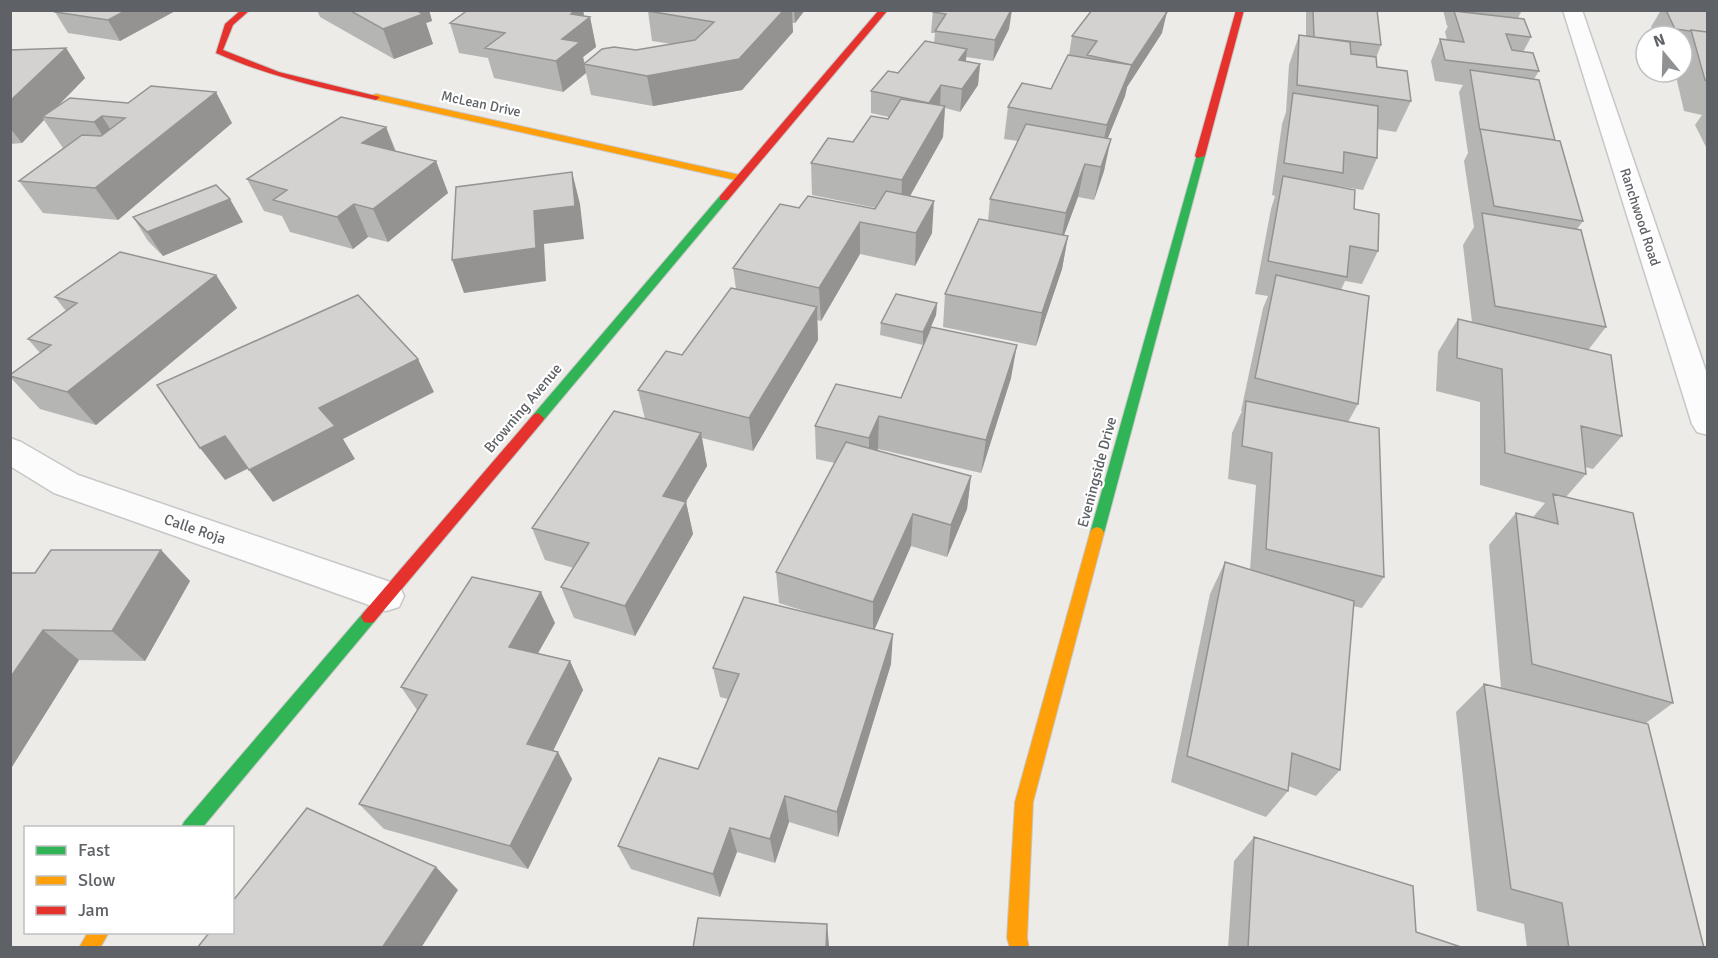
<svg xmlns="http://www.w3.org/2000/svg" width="1718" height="958" viewBox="0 0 1718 958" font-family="Signika,sans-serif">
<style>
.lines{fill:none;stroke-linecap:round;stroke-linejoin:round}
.street-casing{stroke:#c7c7c7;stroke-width:3}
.fast-casing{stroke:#c7c7c7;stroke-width:2}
.slow-casing{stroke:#c7c7c7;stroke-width:2}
.jam-casing{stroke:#c7c7c7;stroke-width:2}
.street{fill:#fcfcfc;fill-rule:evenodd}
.fast{fill:#30b455;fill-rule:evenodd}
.slow{fill:#ff9f0a;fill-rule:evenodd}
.jam{fill:#e5322d;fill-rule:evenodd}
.wall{fill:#b5b5b4}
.shaded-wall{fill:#949392}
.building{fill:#d3d2d1;stroke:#949392;stroke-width:1.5}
.labels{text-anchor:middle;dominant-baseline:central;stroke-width:4.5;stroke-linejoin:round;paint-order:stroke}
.far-street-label{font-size:14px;fill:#5e6165;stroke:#fff}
.street-label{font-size:15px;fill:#5e6165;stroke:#fff}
</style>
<rect width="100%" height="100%" fill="#ecebe8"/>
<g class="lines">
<!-- street casing -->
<g class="street-casing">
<path id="street" d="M1563,10H1582L1708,377V435L1697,432L1692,424Z
M10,438L21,442L78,475L399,585L404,596L399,607L386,611L54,493L10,466Z"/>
</g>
<!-- fast casing -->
<g class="fast-casing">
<path id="fast" d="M1197,154L1205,156L1104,533L1102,537H1092L1090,533Z
M724,195L728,196V200L543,421H533L532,418L533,415L720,196Z
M369,611L374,612L377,617L374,622L202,828H181L184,822L364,612Z"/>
</g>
<!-- slow casing -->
<g class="slow-casing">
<path id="slow" d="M376,94L740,175L745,178L740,181L373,99V95Z
M1097,527L1102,529L1104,533L1033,802L1027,938L1029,948H1010L1007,938L1015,802L1090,533L1092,529Z
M88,932H109L100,948H79Z"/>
</g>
<!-- jam casing -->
<g class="jam-casing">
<path id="jam" d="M241,10H250L233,25L223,50L279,72L380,97L376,100C321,88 267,76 216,53L225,24Z
M879,10H888L728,200H720V196Z
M1236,10H1244L1205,156L1197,158L1195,156Z
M538,413L544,418L543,421L374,622L369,623L364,622L361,617L364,612L533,415Z"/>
</g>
<!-- street -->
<use href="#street" class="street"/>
<!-- fast -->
<use href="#fast" class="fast"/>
<!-- slow -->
<use href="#slow" class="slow"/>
<!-- jam -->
<use href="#jam" class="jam"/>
</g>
<!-- wall -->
<path class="wall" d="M57,10H177L120,41L68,33L55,12Z
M317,10H429L432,21L426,23L433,44L394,59L320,17Z
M468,10H583L584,16L590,17L596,47L583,57L585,63L636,50L672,44L652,41L648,11V10H805L795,23H792L793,32L742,90L653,106L591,95L586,73L563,92L494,78L488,58L459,53L450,23Z
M933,10L1009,29L993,61L966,57V61L980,64L978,85L960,112L945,108L943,137L910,196L932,233L915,266L860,254L821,321L817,320L818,340L753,451L702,438L707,466L686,502L693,534L635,636L574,618L561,587L574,568L545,560L532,528L645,419L638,390L682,355L736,289L733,268L799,208L875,209L876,208L812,195L811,163L853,142L888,119L889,117L871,113V91L898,73L934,43L935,33H931Z
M1307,10H1377L1381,45L1376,58L1377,67L1411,101L1396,132L1377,129V158L1363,190L1337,186L1354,209L1378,251L1362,284L1345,281L1341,290L1358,404L1348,422L1384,577L1362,608L1353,606L1340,770L1316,796L1288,786V791L1266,817L1171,782L1210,594L1225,562L1250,570L1256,485L1228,479L1232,433L1242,411H1241L1263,308L1268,296L1255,294L1271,209L1275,196L1272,195L1282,124L1286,112L1289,65L1299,35L1306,36V13Z
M1443,10H1520L1521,12L1518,18L1531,37L1523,52L1539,71L1534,79L1583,221L1577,229L1606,327L1589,349L1622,436L1593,469L1585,467L1586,474L1566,497L1673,703L1646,723L1704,948H1527L1524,924L1477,911L1456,712L1484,684L1501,688L1489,545L1516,513L1533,517L1545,503L1480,485V402L1436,391L1438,352L1458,319L1472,322L1463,245L1474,227L1464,161L1468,153L1459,92L1463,85L1435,81L1431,61L1440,39L1447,40L1445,32L1448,26H1447Z
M1661,10H1707V149L1695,125L1702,115L1684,111L1675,72H1682V36H1655L1651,27Z
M1160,11L1162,33L1127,87L1125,96L1108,138L1104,171L1094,200L1078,197L1064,235L1068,236L1062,269L1036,346L943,327L945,294L988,221L990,199L1018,141L1004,139L1008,107L1051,89L1069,55L1072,36Z
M66,48L85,78L56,108L232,123L118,220L43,213L19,181L63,148L44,120L22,143L10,144V50Z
M386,127L396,151L436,161L448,193L388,242L368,237L353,249L290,232L282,216L264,211L247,179Z
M133,217L243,222L163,256L148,241Z
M216,275L237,308L96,425L40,409L10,377V375L40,353L28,339L66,311L55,297Z
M937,303L936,315L923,345L880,335L881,323Z
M1011,378L981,473L878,449L877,450L971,476L967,509L947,557L911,546L874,629L891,664L838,837L789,822L775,863L737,852L720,897L631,869L618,846L698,769L728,699L720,697L713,668L820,616L779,603L776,572L835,463L816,459L815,426L901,398Z
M161,550L190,581L145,661L79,660L10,770L35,573Z
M555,623L538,653L570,661L583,690L553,751L572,779L528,869L384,829L359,804L417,710L401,687Z
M1254,837L1416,932L1464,948H1228L1234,861Z"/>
<!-- shaded-wall -->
<path class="shaded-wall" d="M127,10H177L120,41L108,20Z
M400,10H429L432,21L426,23L433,44L394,59L383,29Z
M575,10H583L585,21L590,17L596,47L583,57L586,73L563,92L556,61L571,14Z
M784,10H792L793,32L742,90L653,106L647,76Z
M794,10H805L795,23Z
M1011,10H1012L1009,29L993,61L995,40Z
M1167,12L1162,33L1127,87L1132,65Z
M66,48L85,78L46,118L42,117L44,120L22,143L10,128V101Z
M967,49L965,71L959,60Z
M980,64L978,85L960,112L962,89Z
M1132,65L1125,96L1100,157L1107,125Z
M941,85L940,107L927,125L929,103Z
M216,92L232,123L118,220L95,188Z
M945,106L943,137L901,212L902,180Z
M102,116L122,148L114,154L94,122Z
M386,127L398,159L362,143Z
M1111,139L1104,171L1094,200L1101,167Z
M436,161L448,193L388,242L373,209Z
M1085,164L1078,197L1060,246L1066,213Z
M572,172L580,204L584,239L544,244L546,281L464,293L452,260L534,211Z
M230,199L243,222L163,256L147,232Z
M934,201L932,233L915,266L916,233Z
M354,204L368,237L353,249L337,217Z
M860,222V254L821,321L819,288Z
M1068,236L1062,269L1036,346L1042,313Z
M216,275L237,308L96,425L67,392Z
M937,303L936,315L923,345V332Z
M817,307L818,340L753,451L749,418Z
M1017,345L1011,378L981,473L986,440Z
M418,359L434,392L343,439L355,459L273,502L249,470L319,408Z
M879,416L878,449L869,471V438Z
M701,433L707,466L670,528L663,496Z
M225,436L249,468L225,480L200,448Z
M971,476L967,509L947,557L951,525Z
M686,502L693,534L635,636L625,606Z
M913,514L911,546L873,633V602Z
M161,550L190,581L145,661L112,631Z
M541,592L555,623L525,676L509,647Z
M43,630L79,660L10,770V678Z
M893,634L891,664L838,837L837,812Z
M570,661L583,690L543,771L527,744Z
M558,752L572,779L528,869L510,846Z
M785,796L789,822L775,863L770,839Z
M730,828L737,852L720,897L713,874Z
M436,867L458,890L421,948H382Z
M827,924L829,945V948H826Z"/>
<!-- building -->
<path class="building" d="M57,10H127L108,20L55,12Z
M349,10H416L423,14L383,29Z
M468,10H575L571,14L590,17L562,39L580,42L556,61L485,48L505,33L450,23Z
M648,10H784L739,59L647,76L584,64L602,49L614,47L636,50L695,40L714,22L648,11Z
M933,10H1011L995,40L935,31L946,14L933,12Z
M1092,10H1157L1167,12L1132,65L1087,55L1097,41L1072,36Z
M1313,10H1377L1381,45L1314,37Z
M1666,10H1707V32L1691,30L1690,31L1675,29Z
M1454,11L1524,19L1531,37L1506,34L1512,50L1533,53L1539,71L1445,60L1440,39L1464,42Z
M1691,30L1707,32V81L1705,80Z
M1299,35L1350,42L1351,54L1376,57L1377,67L1407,71L1411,101L1297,85Z
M925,41L967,49L959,60L980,64L962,89L941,85L929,103L871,91L888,71L898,73Z
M66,48L10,101V50Z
M1068,55L1132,65L1107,125L1008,107L1022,83L1051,89Z
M1470,70L1539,80L1555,140L1480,129V131Z
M151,86L216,92L95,188L19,181L82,135L101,136L125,118L102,116L94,122L42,117L70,98L128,103Z
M1293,93L1378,106L1377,158L1344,152L1343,173L1284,163Z
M901,99L945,106L902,180L811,163L828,138L853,142L871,116L888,119Z
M341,117L386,127L362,143L436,161L373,209L354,204L337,217L273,200L287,190L247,179Z
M1026,124L1111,139L1101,167L1085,164L1066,213L990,199Z
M1480,129L1560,141L1583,221L1494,206Z
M572,172L575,206L534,211L536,248L452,260L456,187Z
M1283,176L1355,190L1354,209L1379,214L1378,251L1350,246L1347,277L1268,261Z
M216,185L230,199L147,232L133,217Z
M886,191L934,201L916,233L860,222L819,288L733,268L780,204L799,208L808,196L875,209Z
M1482,213L1581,230L1606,327L1495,306Z
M979,219L1068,236L1042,313L945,294Z
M120,252L216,275L67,392L10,376V375L51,345L28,339L77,303L55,297Z
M1276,275L1369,296L1358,404L1255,378Z
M731,288L817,307L749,418L638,390L666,351L682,355Z
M896,294L937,303L923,332L881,323Z
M358,295L418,359L319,408L335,426L249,470L225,436L200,448L157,385Z
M1458,319L1611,355L1622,436L1581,426L1586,474L1505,453L1502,369L1457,358Z
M931,327L1017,345L986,440L879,416L869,438L815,426L836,384L901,398Z
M1246,401L1379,428L1384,577L1266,549L1272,453L1242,446Z
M614,411L701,433L663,496L686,502L625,606L561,587L589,543L532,528Z
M846,442L971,476L951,525L913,514L873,602L776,572Z
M1553,494L1633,513L1673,703L1532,664L1516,513L1558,524Z
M51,550H161L112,631L43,630L10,678V573H35Z
M1225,562L1354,601L1340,770L1292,753L1288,791L1187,756Z
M472,577L541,592L509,647L570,661L527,744L558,752L510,846L359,804L427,695L401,687Z
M744,597L893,634L837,812L785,796L770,839L730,828L713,874L618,846L659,758L698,769L739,674L713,668Z
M1484,684L1648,724L1704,948H1569L1562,903L1511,889Z
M307,808L436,867L382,948H197L209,933H232V902Z
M1254,837L1413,886L1416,932L1464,948H1248Z
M698,918L827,924L826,948H693Z"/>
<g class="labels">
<!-- far-street labels -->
<g class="far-street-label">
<text transform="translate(481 104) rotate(12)">McLean Drive</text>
<text transform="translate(1640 217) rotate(72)">Ranchwood Road</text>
</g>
<!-- street labels -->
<g class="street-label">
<text transform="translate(523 408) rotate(-50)">Browning Avenue</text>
<text transform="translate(1097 472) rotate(-75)">Eveningside Drive</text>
<text transform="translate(195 529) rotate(19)">Calle Roja</text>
</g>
</g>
<!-- border -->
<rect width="1718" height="958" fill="none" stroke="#5e6165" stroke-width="24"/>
<!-- legend -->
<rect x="24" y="826" width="210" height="108" fill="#ffffff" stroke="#bfc0c1" stroke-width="1.5"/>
<rect x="36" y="846" width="30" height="9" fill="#30b455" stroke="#bfc0c1" stroke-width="1.5"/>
<text x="78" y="856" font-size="18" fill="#5e6165">Fast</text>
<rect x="36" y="876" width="30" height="9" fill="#ff9f0a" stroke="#bfc0c1" stroke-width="1.5"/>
<text x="78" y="886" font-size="18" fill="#5e6165">Slow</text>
<rect x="36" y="906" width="30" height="9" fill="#e5322d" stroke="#bfc0c1" stroke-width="1.5"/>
<text x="78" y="916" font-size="18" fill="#5e6165">Jam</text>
<!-- north arrow -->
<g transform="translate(1664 54) rotate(341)"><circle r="28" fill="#ffffff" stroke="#bfc0c1" stroke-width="1.5"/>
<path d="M0-4.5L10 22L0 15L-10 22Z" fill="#909193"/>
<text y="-9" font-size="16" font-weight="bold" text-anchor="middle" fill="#5e6165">N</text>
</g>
</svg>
